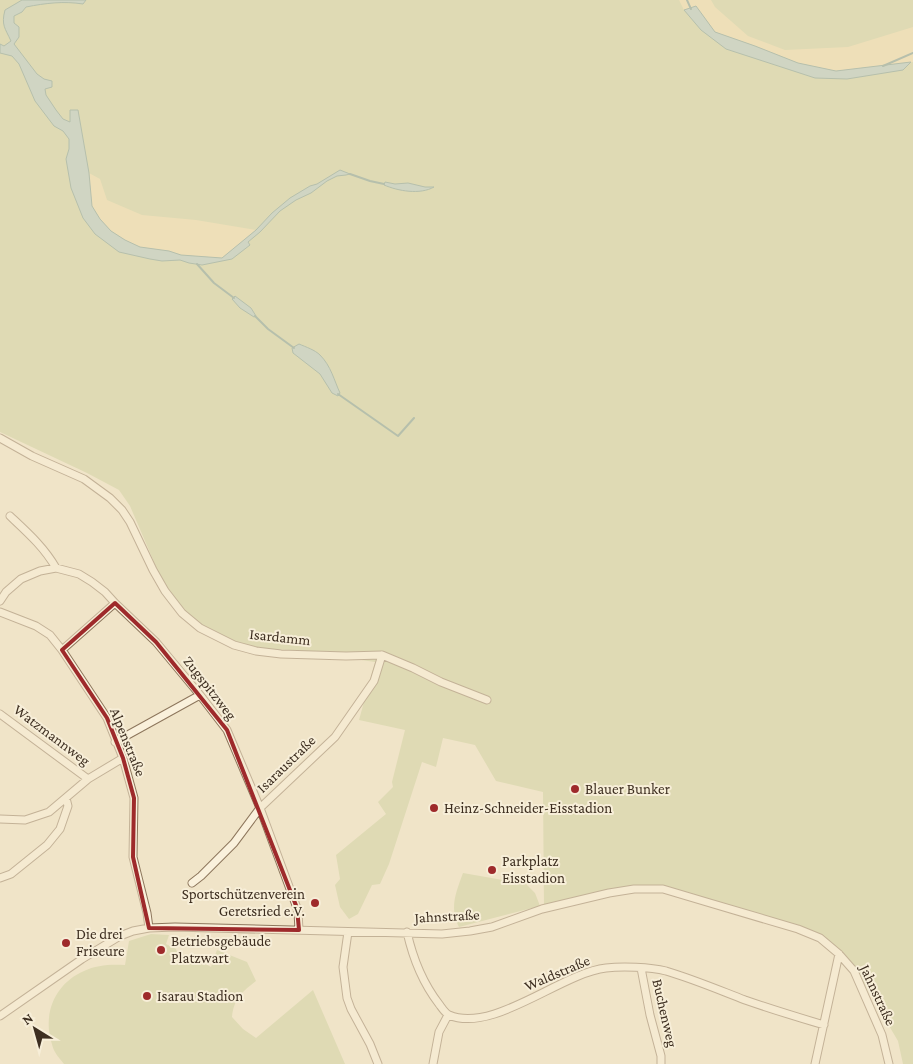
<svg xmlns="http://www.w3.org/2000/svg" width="913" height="1064" viewBox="0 0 913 1064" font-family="'Crimson Pro',serif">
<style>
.green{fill:#c9cf9b}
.sand{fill:#ecd9a5}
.water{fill:#a9c4bc;stroke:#6f938a}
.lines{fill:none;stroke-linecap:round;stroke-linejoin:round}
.stream{stroke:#6f938a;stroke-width:2}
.minor-casing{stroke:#8d765c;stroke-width:9}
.minor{stroke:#faf1dc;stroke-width:7}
.marked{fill:none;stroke:#9e2a2b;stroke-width:4;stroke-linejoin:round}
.poi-dot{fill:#9e2a2b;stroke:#f7eed8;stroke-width:2}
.labels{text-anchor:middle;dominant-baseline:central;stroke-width:4;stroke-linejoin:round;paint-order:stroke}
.street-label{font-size:15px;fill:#3d2e20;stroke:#f7eed8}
.poi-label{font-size:15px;fill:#3d2e20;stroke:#f7eed8;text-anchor:start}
</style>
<rect width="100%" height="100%" fill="#f0e4c8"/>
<!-- green -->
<path class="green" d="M0,0H913V1064H903L898,1041L856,970L798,926L664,886L544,907L543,792L496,781L475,745L443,738L436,767L422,762L389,864L380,884L372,885L358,914L349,919L340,907L335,885L340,879L336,855L386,814L378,802L393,787L392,782L405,730L359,720L375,662L293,650L256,649L235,643L201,627L183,612L166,590L130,506L119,490L87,473L0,432Z
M463,873L526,884L535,893L540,906L459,927C449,909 456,892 463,873Z
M151,934L169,935L166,944L176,949L178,955H189L211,967L217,950L247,962L256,981C242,992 234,998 232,1017L243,1029L256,1038L313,990L345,1064H64C61,1060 57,1056 55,1052C53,1049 52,1044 51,1041C43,1012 56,983 84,971C96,965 111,964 125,965L129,941Z"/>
<!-- sand -->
<path class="sand" d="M679,0H711L715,7L748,36L785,50L848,47L913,27V62L836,71L798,63L755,46L715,32L696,6L684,10Z
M89,173L100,179L107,200L142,215L196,220L256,230L222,258L181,255L169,251L140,247L125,240L111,231L100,219L92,206Z"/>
<!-- water -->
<path class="water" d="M22,0H86L83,4C64,1 46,3 26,7L22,12L14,16V23L19,27V37L14,44L37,74L44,79L52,81V87L45,89L46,95L56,110L63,119L70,122V110H78L89,173L92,206L100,219L111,231L125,240L140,247L169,251L181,255L222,258L256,230L272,213L290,198L310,186L317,184L340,170L350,174L346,175L337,176L327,181L311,193L296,200L280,211L260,232L248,242L250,245L232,259L202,265L189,263L180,260L162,261L150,259L119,252L95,234L83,218L71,188L66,159L69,149V139L63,131L54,126L35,101L19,64L12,56L0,53V44L4,46L11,41C5,28 1,25 5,10Z
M696,6L715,32L755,46L798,63L836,71L911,62L903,70L847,79L815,78L726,49L701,30L684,10Z
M385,182L395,184L408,183L425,187H434C420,195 398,191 384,185Z
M235,296L251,308L256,316L254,317L240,308L232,299Z
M299,344C306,347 315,350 320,355C331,366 334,380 340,393L338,396L332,393L320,374L293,353L292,348Z"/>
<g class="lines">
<!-- stream -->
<path class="stream" d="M687,0L691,9
M883,66L913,53
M350,174L370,181L384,184
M197,264L214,283L234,298
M255,316L268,329L294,348
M338,394L398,436L414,418"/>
<!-- minor casing -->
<g class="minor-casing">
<path id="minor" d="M0,438L32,456L84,479L110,498L122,510L130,522L153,570L165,591L182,613L200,628L234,645L256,651L281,654L346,656L382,655L413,668L441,682L487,700
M10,516C27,532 44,547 56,568
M0,601L6,592L21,579L40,571L56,568L79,574L92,582L105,592L115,603L156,642L200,695L227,730L260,808L297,908L298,912L299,930
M0,612L36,626L50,635L62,650L107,718L123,758L134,798L133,857L147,913L149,928
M62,650L115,603
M0,714L88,779
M115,742L200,695
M0,819L25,820L49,812L88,779L123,758
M0,878L11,874L47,845L60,829L68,806L66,798
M192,883L201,876L234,843L260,808L335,737L374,681L382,655
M348,932L343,967L347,998L351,1009L370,1044L378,1064
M407,932C413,959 422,982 439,1004C442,1008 445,1013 449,1015C493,1034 561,973 606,968C622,966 650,967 666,971C693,979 719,990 745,1000C771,1009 797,1017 824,1025
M641,968L650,1015L661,1056V1064
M0,1016L82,959L120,936L133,931L149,928L175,927L442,934L470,931L492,927L542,909L609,893L634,889H663L710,903L798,929L820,938L839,954L854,971L882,1035L889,1064
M433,1064L439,1032L448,1015
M815,1064L839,954"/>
</g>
<!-- minor -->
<use href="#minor" class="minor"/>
</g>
<!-- marked area -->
<path d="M0 0H913V1064H0ZM115,603L156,642L227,730L297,908L299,930L149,928L133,857L134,798L123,758L107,718L62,650Z" fill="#f0e4c8" fill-opacity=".55" fill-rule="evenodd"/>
<path class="marked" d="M115,603L156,642L227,730L297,908L299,930L149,928L133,857L134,798L123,758L107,718L62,650Z"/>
<!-- markers -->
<g class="poi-dot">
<circle cx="575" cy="789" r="5"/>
<circle cx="434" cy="808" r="5"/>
<circle cx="492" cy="870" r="5"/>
<circle cx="315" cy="903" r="5"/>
<circle cx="66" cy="943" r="5"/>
<circle cx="161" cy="950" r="5"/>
<circle cx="147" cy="996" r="5"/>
</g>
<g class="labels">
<!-- street labels -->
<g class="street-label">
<text transform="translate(280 637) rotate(6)">Isardamm</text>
<text transform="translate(210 688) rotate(52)">Zugspitzweg</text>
<text transform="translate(52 735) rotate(37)">Watzmannweg</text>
<text transform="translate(128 742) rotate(68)">Alpenstraße</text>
<text transform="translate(286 764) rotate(-44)">Isaraustraße</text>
<text transform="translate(447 916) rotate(-3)">Jahnstraße</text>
<text transform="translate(557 973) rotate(-23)">Waldstraße</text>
<text transform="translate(878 995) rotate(65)">Jahnstraße</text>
<text transform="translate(665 1013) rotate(77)">Buchenweg</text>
</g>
<!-- poi labels -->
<g class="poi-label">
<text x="585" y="789">Blauer Bunker</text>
<text x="444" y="808">Heinz-Schneider-Eisstadion</text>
<text x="502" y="861">Parkplatz<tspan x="502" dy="17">Eisstadion</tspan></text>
<text x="305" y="894" text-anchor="end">Sportschützenverein<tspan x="305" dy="17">Geretsried e.V.</tspan></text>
<text x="76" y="934">Die drei<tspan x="76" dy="17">Friseure</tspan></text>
<text x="171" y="941">Betriebsgebäude<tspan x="171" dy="17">Platzwart</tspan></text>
<text x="157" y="996">Isarau Stadion</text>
</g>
</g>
<!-- north arrow -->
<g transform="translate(35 1029) rotate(323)" stroke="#f7eed8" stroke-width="4" paint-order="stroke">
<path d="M0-4L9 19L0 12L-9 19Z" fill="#3d2e20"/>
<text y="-8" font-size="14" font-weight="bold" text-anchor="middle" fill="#3d2e20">N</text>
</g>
</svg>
